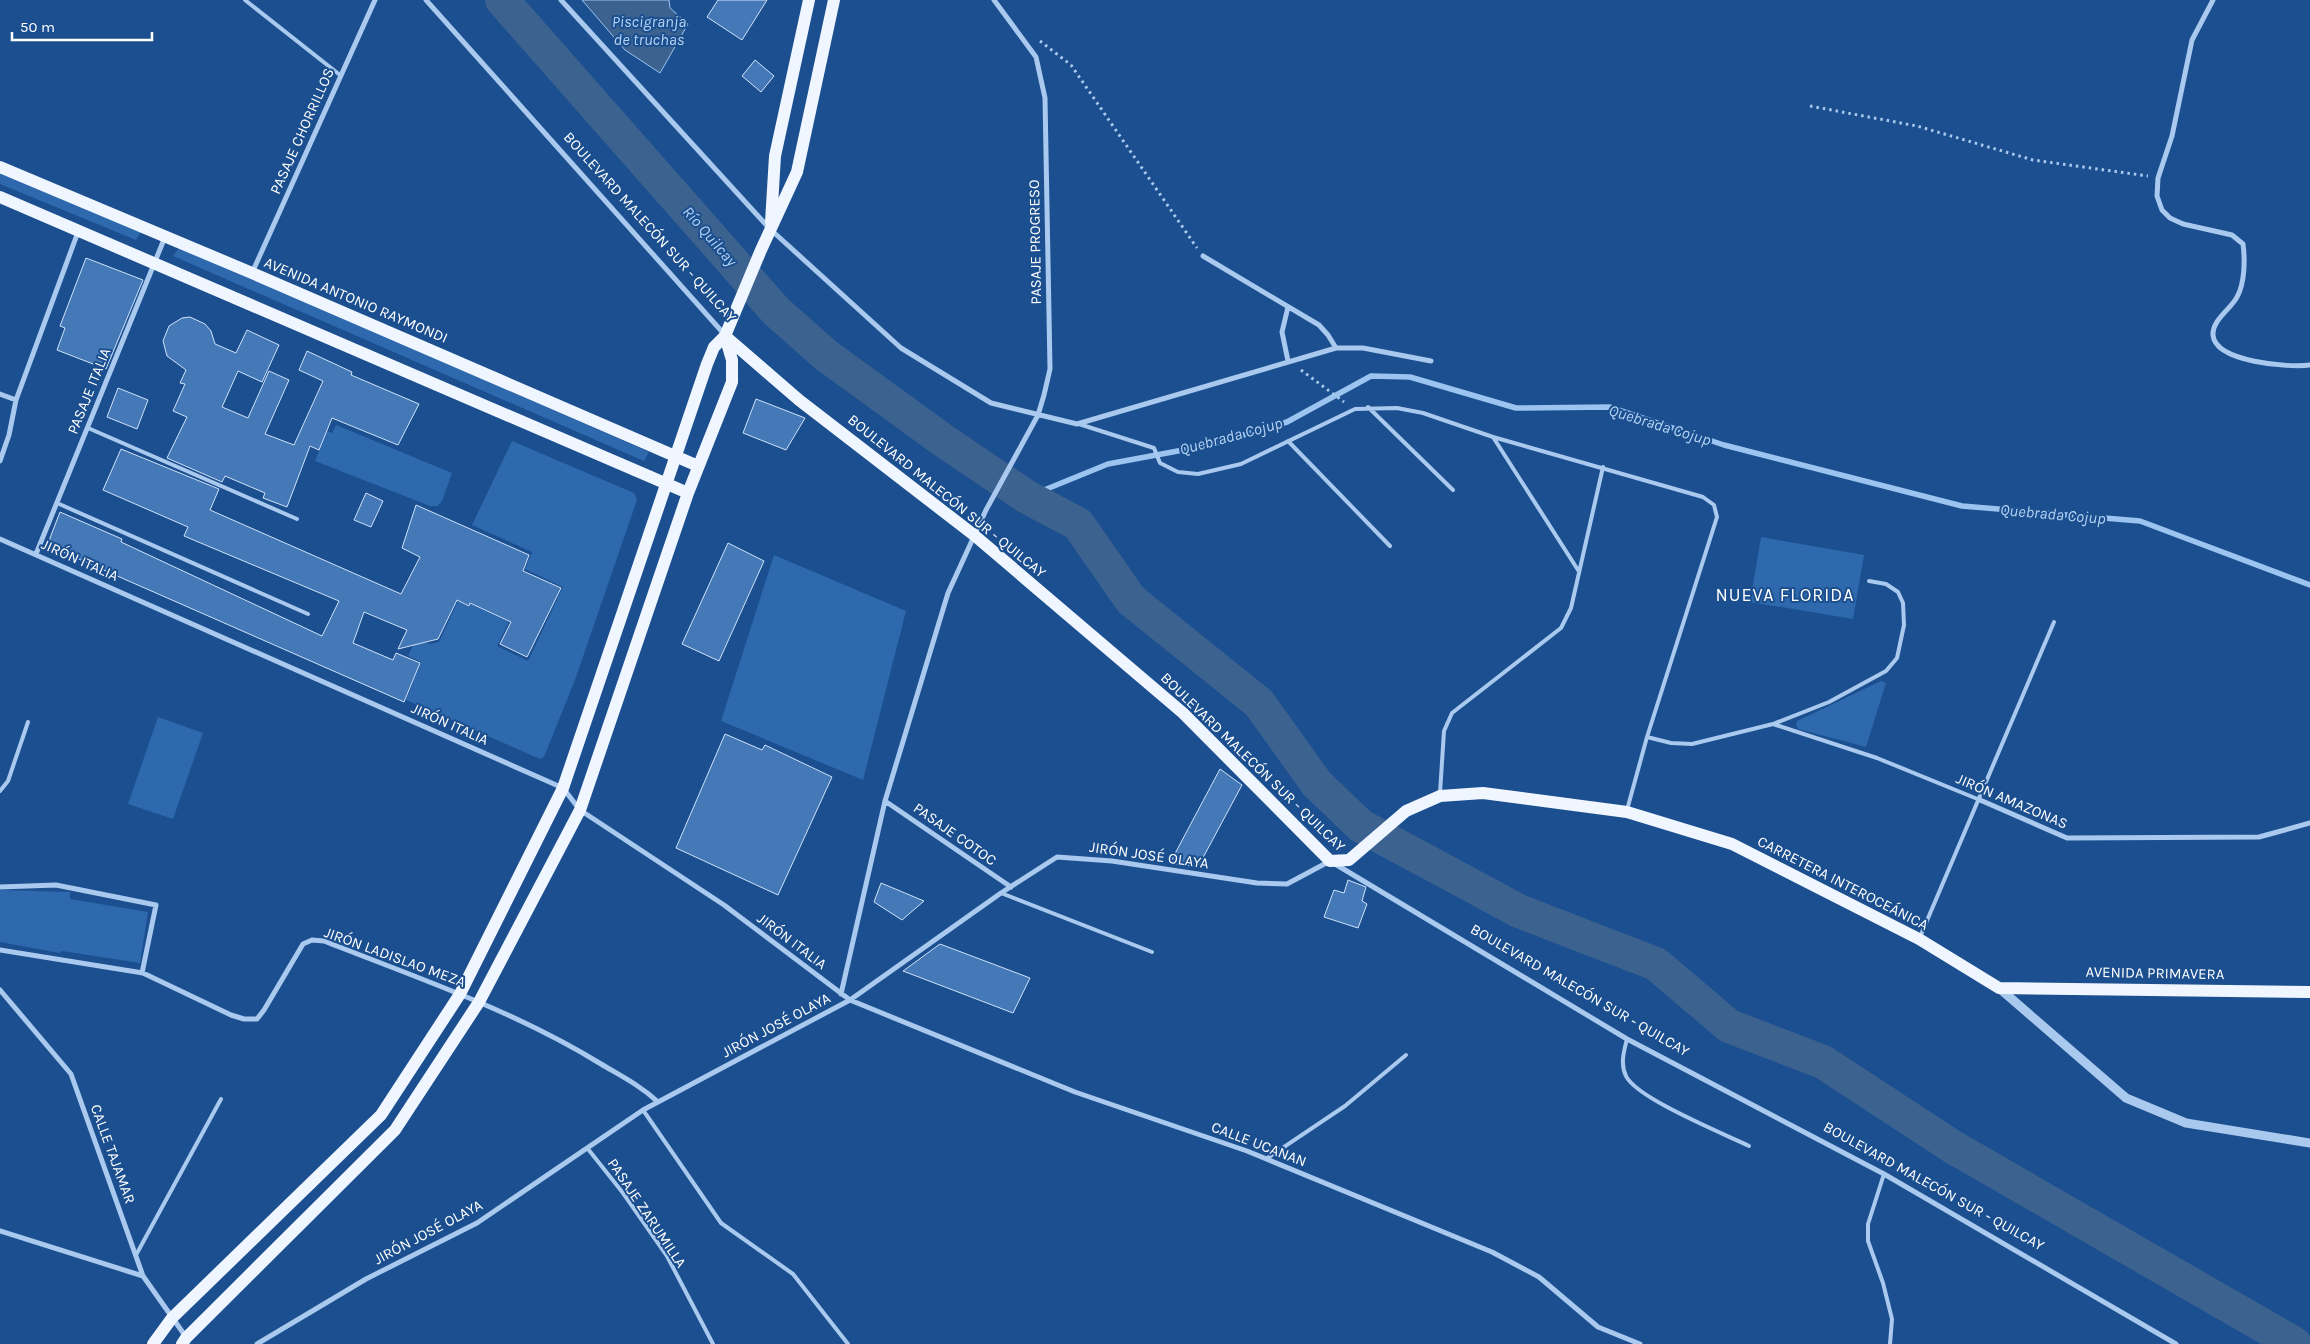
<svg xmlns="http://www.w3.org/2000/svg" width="2310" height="1344" viewBox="0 0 2310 1344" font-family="Karla,sans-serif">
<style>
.green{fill:#2e69ad}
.water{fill:#3c6290;stroke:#9cc4f0}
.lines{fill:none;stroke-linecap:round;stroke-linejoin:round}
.stream{stroke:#9cc4f0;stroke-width:5.5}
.river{stroke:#3c6290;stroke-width:34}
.building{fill:#4478b7;stroke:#cfe3fa}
.path{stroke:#a9c9ee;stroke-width:3;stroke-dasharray:2.5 4;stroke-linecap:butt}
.service{stroke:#a9c9ee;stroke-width:4}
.minor{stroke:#a9c9ee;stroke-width:5}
.tertiary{stroke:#a9c9ee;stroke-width:9}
.primary{stroke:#f0f6ff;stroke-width:12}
.labels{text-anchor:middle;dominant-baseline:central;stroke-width:4;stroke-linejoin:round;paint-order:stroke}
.street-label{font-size:15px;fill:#fff;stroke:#1b4f8f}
.water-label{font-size:16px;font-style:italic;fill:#b5d3f5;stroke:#1b4f8f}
.quarter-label{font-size:18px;letter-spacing:1px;fill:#fff;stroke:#1b4f8f}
</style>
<rect width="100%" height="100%" fill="#1b4f8f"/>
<!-- green -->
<path class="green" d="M0,172L141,232L136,240L0,184Z
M180,247L649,452L644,461L173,256Z
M336,425L452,473L442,501L437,506H430L315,461L327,431L332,433Z
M512,441L634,493L637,500L575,680L544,757L540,759L406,700L421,662L408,656L416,639L430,644L439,642L458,601L469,607L471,604L509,622L497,646L528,661L563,587L525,569L532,552L472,525Z
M1761,537L1864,555L1853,619L1750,602Z
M774,555L906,611L863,780L721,721Z
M1881,681L1886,683L1866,747L1798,729L1796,725L1797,721Z
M158,717L203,733L173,819L128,804Z
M0,890L70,892V899L148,912L140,963L62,951L60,953L0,942Z"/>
<!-- water -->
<path class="water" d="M582,0H669L670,8L688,24L660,73L625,50Z"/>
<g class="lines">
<!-- stream -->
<path class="stream" d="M1027,497L1108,464L1210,445L1287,422L1371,376L1410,377L1516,408L1610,407L1724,445L1962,506L2140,521L2310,585"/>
<!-- river -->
<path class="river" d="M502,0L776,311L827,356L944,441L1027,497L1078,524L1131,600L1259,703L1317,784L1361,826L1519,911L1656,964L1729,1026L1823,1062L1953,1147L2295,1344"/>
</g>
<!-- building -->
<path class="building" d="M718,0H767L742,40L707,17Z
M755,60L774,76L761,92L742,76Z
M86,258L143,280L106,369L57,350L65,328L60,326Z
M190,317L205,324L211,331L215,344L236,353L247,330L279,345L262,382L238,371L222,407L248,418L269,371L289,380L265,434L294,445L323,381L299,370L307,351L352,372L351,375L419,404L398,445L332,418L319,450L310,446L287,507L263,498L265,493L225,476L222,482L167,458L187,417L173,411L185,384L180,383L186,370L167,356L163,341L169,326L182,318Z
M118,388L148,400L137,429L107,417Z
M756,399L805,418L786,450L743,433Z
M121,449L219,489L210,510L401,594L420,557L402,548L416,505L529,555L523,571L561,588L527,657L500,644L511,622L470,603L469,606L457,600L438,639L398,649L407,630L364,612L353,643L393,660L396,653L420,663L404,702L49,546L50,538L60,512L122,539L121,542L322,636L339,601L184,536L188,527L103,490Z
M366,493L383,501L371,527L354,520Z
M728,543L764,561L719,661L682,644Z
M725,734L762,750L765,745L832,777L778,895L676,848Z
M1220,769L1242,785L1198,867L1170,863Z
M1348,880L1366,887L1362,901L1367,904L1358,928L1324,917L1334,890L1344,893Z
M881,883L924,901L902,920L874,902Z
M940,944L1030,978L1013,1013L903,971Z"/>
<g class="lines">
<!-- path -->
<path class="path" d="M1040,41L1071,65L1197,248
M1810,106L1917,126L2033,160L2148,176
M1301,370L1344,402"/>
<!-- service -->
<path class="service" d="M245,0L340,75
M1368,407L1453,490
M1079,424L1154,448L1160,463L1178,472L1198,474L1241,464L1355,409L1397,408L1423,413L1493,437L1703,497L1714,505L1717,517L1647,737L1627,810
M88,428L297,519
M1493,437L1578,570
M1288,441L1390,546
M57,503L308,614
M1773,724L1877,758L1980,800
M1647,737L1671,743L1692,744L1773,724L1829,702L1886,671L1897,658L1904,625L1903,603L1898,592L1886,584L1869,581
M0,791L8,781L28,722
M1440,793L1444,731L1452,713L1561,628L1571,608L1603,467
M1001,893L1152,952
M1920,937L2054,622
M1627,1039C1624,1051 1620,1064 1626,1076C1636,1098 1724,1134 1749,1146
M643,1110L721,1223L793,1274L848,1344
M588,1149L623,1193L667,1256L713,1344
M1266,1159L1345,1106L1406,1055
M1884,1174L1868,1224V1241L1883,1283L1892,1319L1890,1344
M136,1255L221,1099"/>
<!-- minor -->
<path class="minor" d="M426,0L725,335
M561,0L770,229L901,348L991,403L1077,424L1336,348H1363L1431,361
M2213,0L2192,40L2172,136L2158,178L2157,196L2162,210L2170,218L2183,224L2232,235L2243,244C2245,259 2245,283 2237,297C2231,309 2212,320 2213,335C2215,362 2289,368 2310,365
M1203,256L1319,325L1328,335L1336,348
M252,273L375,0
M1288,307L1282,332L1288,361
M0,394L16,400
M0,461L9,435L16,400L78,232
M0,539L563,788L580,810L724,905L850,1000L1075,1092L1247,1151L1492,1252L1539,1277L1598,1327L1640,1344
M36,554L165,237
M1980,800L2067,838L2259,837L2310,823
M885,801L1011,887
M0,887L56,885L156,905L142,973
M0,950L143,973L231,1015L244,1019H257L264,1010L303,944L312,940L324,941C418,978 515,1011 601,1064C621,1076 641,1086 658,1102
M0,990L71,1074L143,1276L186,1337
M841,994L885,801L948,593L986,510L1038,415L1044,395L1050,369L1045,98L1036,57L994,0
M0,1231L143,1276
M257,1344L366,1279L477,1223L643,1110L850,1000L1001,893L1057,857L1112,861L1257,883L1287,884L1330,861L1627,1039L1884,1174L2176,1344"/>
<!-- tertiary -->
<path class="tertiary" d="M1999,988L2126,1098L2186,1123L2310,1143"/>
<!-- primary -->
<path class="primary" d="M0,167L252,273L698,466
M0,197L688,493
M771,222L775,156L809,0
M725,336L799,400L974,535L1183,713L1330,861L1349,860L1406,811L1440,796L1483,793L1627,812L1732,844L1919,939L1999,988L2310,992
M153,1344L172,1318L381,1115L460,994L563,788L707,364L714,347L725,336L761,250L797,172L834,0
M182,1344L186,1338L395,1130L479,1002L580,810L688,493L732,382V360L725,336"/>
</g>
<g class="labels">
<!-- street labels -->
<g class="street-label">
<text transform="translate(302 131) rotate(-66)">PASAJE CHORRILLOS</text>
<text transform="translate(650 227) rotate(48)">BOULEVARD MALECÓN SUR - QUILCAY</text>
<text transform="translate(1035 242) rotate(-91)">PASAJE PROGRESO</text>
<text transform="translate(356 300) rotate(23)">AVENIDA ANTONIO RAYMONDI</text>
<text transform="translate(89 391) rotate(-68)">PASAJE ITALIA</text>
<text transform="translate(947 496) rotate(39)">BOULEVARD MALECÓN SUR - QUILCAY</text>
<text transform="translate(80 560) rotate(24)">JIRÓN ITALIA</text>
<text transform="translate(450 724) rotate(24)">JIRÓN ITALIA</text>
<text transform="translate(1253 762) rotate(44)">BOULEVARD MALECÓN SUR - QUILCAY</text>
<text transform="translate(2012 801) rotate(23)">JIRÓN AMAZONAS</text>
<text transform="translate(955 834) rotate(35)">PASAJE COTOC</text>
<text transform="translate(1149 855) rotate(8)">JIRÓN JOSÉ OLAYA</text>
<text transform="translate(1843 883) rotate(27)">CARRETERA INTEROCEÁNICA</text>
<text transform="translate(792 941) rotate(37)">JIRÓN ITALIA</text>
<text transform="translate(395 957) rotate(20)">JIRÓN LADISLAO MEZA</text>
<text transform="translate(2155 973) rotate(1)">AVENIDA PRIMAVERA</text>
<text transform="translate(1580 990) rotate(30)">BOULEVARD MALECÓN SUR - QUILCAY</text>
<text transform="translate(776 1025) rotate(-28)">JIRÓN JOSÉ OLAYA</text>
<text transform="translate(1259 1144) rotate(21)">CALLE UCANAN</text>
<text transform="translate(113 1154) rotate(70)">CALLE TAJAMAR</text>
<text transform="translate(1934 1186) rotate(29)">BOULEVARD MALECÓN SUR - QUILCAY</text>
<text transform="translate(647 1213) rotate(56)">PASAJE ZARUMILLA</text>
<text transform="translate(428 1232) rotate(-28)">JIRÓN JOSÉ OLAYA</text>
</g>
<!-- water labels -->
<g class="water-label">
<text x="649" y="21">Piscigranja<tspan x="649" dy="18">de truchas</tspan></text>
<text transform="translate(710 236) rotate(49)">Río Quilcay</text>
<text transform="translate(1660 425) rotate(17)">Quebrada Cojup</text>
<text transform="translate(1231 436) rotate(-15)">Quebrada Cojup</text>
<text transform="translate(2053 514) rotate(5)">Quebrada Cojup</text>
</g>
<!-- quarter labels -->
<g class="quarter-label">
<text x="1785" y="595">NUEVA FLORIDA</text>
</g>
</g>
<!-- scale -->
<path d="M12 32v8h140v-8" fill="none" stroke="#ffffff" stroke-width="2.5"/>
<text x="20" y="32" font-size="15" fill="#ffffff" stroke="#1b4f8f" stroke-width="4" paint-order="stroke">50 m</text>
</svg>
